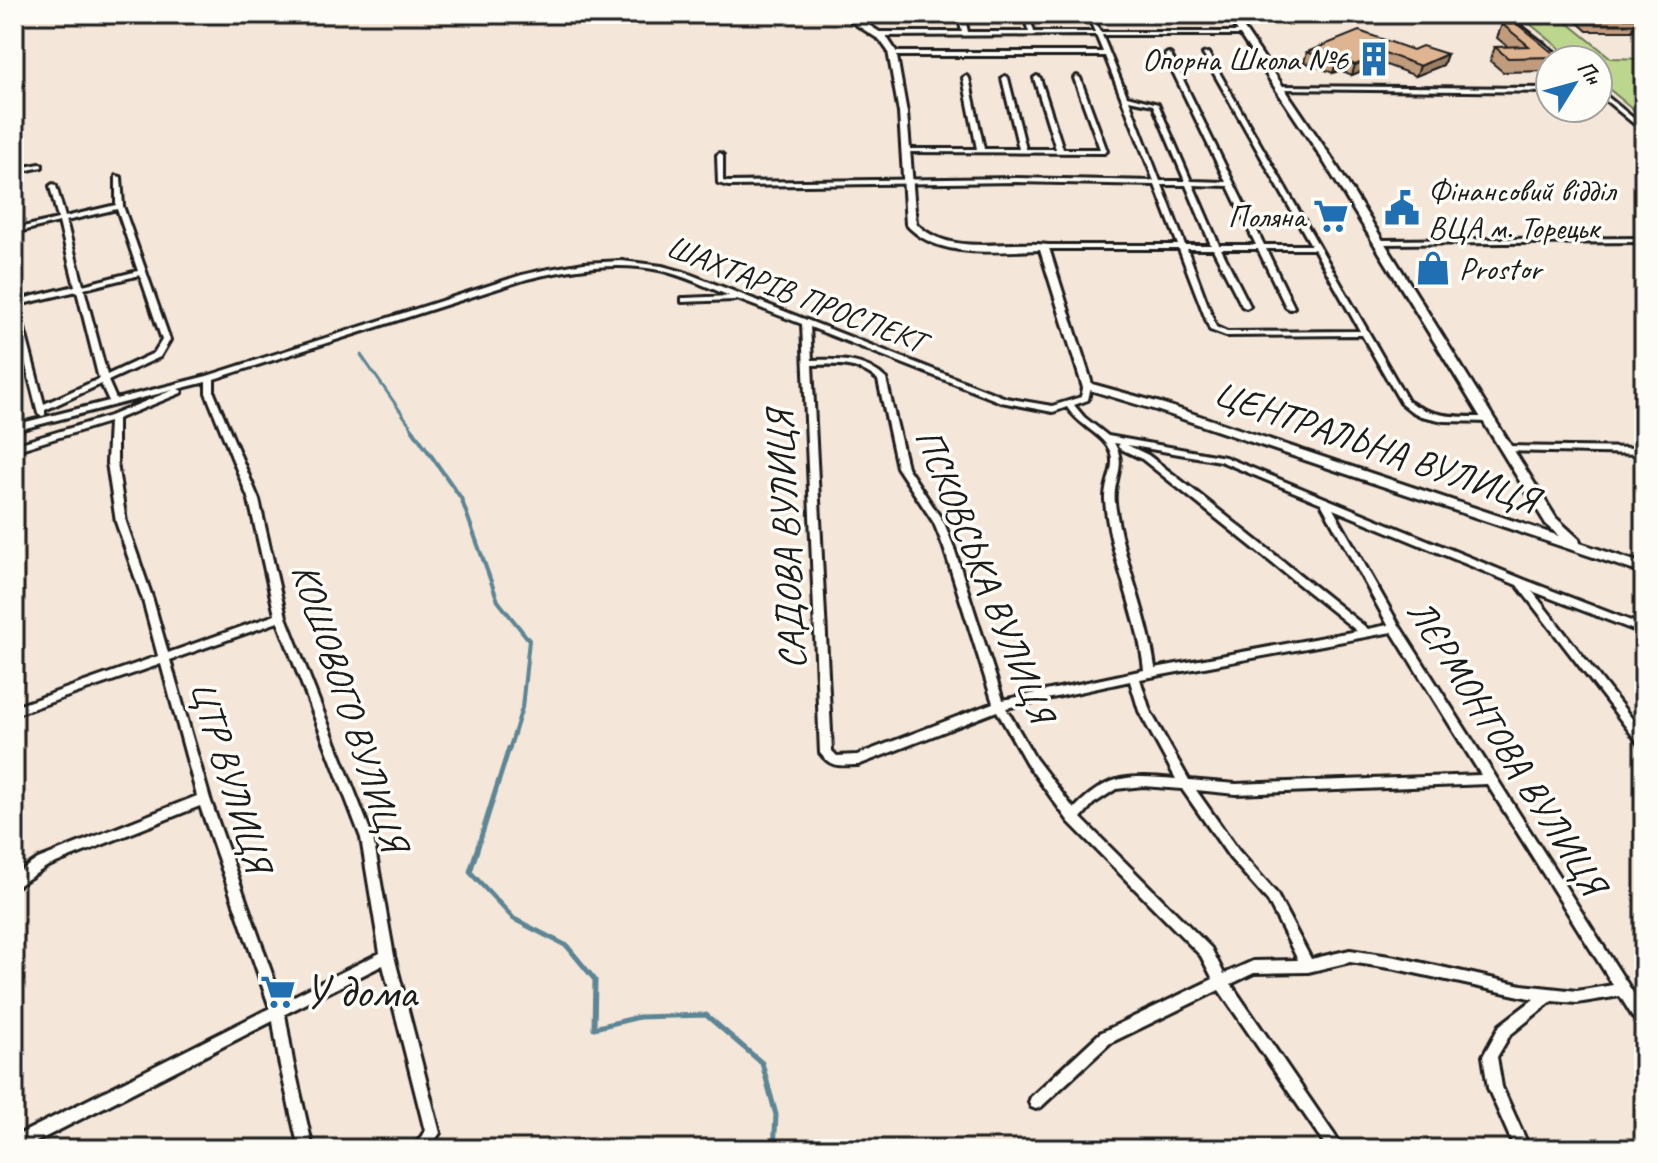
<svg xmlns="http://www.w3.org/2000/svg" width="1658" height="1163" viewBox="0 0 1658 1163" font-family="Caveat,sans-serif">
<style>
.green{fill:#bdd68d;stroke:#6c7954;stroke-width:2}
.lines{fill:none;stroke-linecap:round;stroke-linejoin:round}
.stream-far2{stroke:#5b8595;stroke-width:3}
.stream-far1{stroke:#5b8595;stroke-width:4}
.stream{stroke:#5b8595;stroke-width:5}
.street-casing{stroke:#1c1c1c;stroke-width:6}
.secondary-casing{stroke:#1c1c1c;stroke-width:6}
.street{fill:#fdfcf7;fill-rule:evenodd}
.secondary{fill:#fdfcf7;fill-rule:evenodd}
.wall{fill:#c09b7c;stroke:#1c1c1c;stroke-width:2}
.shaded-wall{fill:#9c7e65;stroke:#1c1c1c;stroke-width:2}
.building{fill:#dfb490;stroke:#1c1c1c;stroke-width:2}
.labels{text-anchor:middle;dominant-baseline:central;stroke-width:7;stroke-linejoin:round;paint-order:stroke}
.far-poi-label{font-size:32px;fill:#1c1c1c;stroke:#fdfcf7;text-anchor:end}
.far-street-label{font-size:32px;fill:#1c1c1c;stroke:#fdfcf7}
.street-label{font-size:38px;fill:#1c1c1c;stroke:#fdfcf7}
.near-poi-label{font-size:46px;fill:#1c1c1c;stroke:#fdfcf7;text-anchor:start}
</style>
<rect width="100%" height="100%" fill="#f4e6d8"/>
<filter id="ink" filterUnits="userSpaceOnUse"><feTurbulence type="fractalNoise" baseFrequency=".0125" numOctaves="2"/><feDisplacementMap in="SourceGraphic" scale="16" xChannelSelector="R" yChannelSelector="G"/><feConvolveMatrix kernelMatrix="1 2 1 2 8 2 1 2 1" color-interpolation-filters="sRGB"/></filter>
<g filter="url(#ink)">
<!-- green -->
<path class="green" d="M1518,14H1557L1611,58L1644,59V118L1598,80V60H1574Z"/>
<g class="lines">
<!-- stream-far2 -->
<path class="stream-far2" d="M361,355L415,432"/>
<!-- stream-far1 -->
<path class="stream-far1" d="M413,430L461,498L498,601L529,640L522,708L509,750"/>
<!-- stream -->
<path class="stream" d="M509,748L470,872L514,919L567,946L595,980L594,1028L639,1017L706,1015L762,1063L776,1115L774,1149"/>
<!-- street casing -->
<g class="street-casing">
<path id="street" d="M958,14H964L968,32H1029L1023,14H1029L1034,32H1095L1087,14H1093L1100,32H1244V34L1242,35H1102L1127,96L1158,104L1191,181L1226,182L1165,55L1168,53L1171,55L1264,245H1311L1203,54L1208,53L1408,401C1433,418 1459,417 1488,417L1492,420L1491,422L1444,421L1421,416L1411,411L1401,403L1362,335L1226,336L1210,330L1179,249H1044L1040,247L1044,245H1178L1155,185L1016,182L728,186L718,183L717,155L720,153L723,155V181L728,182L1016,178L1154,181L1105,56H893L890,54L893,52H1103L1096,35L876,36L873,34L876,32H962ZM1129,100L1153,105L1185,181H1160ZM1162,185H1186L1211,245H1185ZM1193,185L1228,186L1256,245H1219ZM1187,249H1213L1242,306L1246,308L1250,306L1221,249H1258L1286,307L1290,309L1294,307L1266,249H1314L1360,331L1227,332L1216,327Z
M1499,14H1505L1565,60H1558Z
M966,76L969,78L984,149H1019L1002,78L1005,76L1008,78L1026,149H1056L1034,78L1037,76L1040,78L1063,149H1100L1074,78L1077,76L1080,78L1107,151L1104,153L903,152L902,151L905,149H977L963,78Z
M1279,86L1550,88V92L1277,89L1276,88Z
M1598,89L1644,127V132L1598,94Z
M40,164L42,165V167L14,173V169Z
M116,176L121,177L123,206L170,340L160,357L108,381L116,399L207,376L522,275L544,270L584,263L622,261L662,266L684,272L1006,398L1052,406L1081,397L1084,384H1090L1091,386L1088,400L1074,405L1084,417L1108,436L1225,457L1525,580L1644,626V634L1532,591L1644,734V747L1640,745L1517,585L1333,509L1399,625L1644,1010V1029L1639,1027L1620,996L1577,1003L1552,1001L1510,1035L1497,1057L1502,1087L1530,1149H1515L1488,1088L1483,1056L1500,1025L1534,999L1396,969L1350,962L1308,972L1254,973L1231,984L1344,1149H1328L1219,990L1110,1043L1041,1107L1036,1109L1031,1107L1029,1102L1031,1097L1100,1033L1213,979L1201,956L1069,822L1027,764L997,711L858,765C840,765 832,769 820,753L802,324L737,299L734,300L682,302V298H685L730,296C707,287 683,275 659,270C615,261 570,269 527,279L214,379V393L259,500L286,617L373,838L394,956L440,1133L429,1149H413L425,1131L383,965L285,1014L293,1061L313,1149H299L279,1061L273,1021L22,1149H14V1137L270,1008L200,806L46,867L14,888V875L38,859L197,796L161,664L14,715V707L158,656L143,600L116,522L107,463L109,422L14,451V445L110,416L173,390L14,431V425L109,401L101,384L45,410V415L42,416L38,413L14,318V301L75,286L59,222L14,233V229L58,219L50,186L53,184L56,186L65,217L116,205ZM117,209L138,271L83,285L66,221ZM140,275L162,340L154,353L107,375L84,289ZM77,291L99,379L44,404L18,305ZM810,327L1001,402L1053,412L1067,407C1078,425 1104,435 1110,451C1117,467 1104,483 1105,500C1109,556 1138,612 1144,670L1003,700L954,548L944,523L907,467L886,379C866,359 839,359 812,360ZM812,365C837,364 858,363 878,380L897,467L934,523L944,548L993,703L857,755L837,756L832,751ZM206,382V393L249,500L275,615L168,653L153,600L126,522L117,463V419L181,393L182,391L178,389ZM1114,443L1120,444L1118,446L1119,448L1142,459L1357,631L1155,668C1148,612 1122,559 1115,503C1112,479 1128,466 1114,443ZM1127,445L1220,461L1321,503L1388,625L1368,629L1195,491L1148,455ZM278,622L361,838L380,953L282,1002L210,799L170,660ZM1392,632L1481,775L1236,784L1189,780L1150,711L1140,679ZM1130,681L1139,711L1176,779C1130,775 1108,773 1074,809L1035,758L1006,708ZM1487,784L1613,985L1577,991L1522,985L1396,957L1350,950L1311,959L1276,893L1238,850L1196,790L1236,794ZM1143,786L1182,789L1230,858L1268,901L1298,960L1253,961L1224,974L1211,948L1081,818L1093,804L1116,789Z
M1644,238V242L1380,244L1376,242L1380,240Z
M1506,446L1644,448V454L1503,451L1502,449L1503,447Z"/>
</g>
<!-- secondary casing -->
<g class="secondary-casing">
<path id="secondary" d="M850,14H858L859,19L886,36L896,51L907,113L916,223C950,258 1005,239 1048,245L1092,384L1164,404L1559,536L1546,524L1321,157L1226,14H1234L1331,157L1556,518L1579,539L1580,543L1644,564V574L1156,410L1083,388L1040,250C997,251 937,260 906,224L899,113L888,51L880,40L852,22Z"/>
</g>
<!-- street -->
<use href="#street" class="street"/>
<!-- secondary -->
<use href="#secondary" class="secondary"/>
</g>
<!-- wall -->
<path class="wall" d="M1568,14H1633L1638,18L1632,31H1587Z
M1502,24L1558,57L1557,60H1550V71L1503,72L1490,61L1495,47H1508L1497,38Z
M1307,52L1447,54L1443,65L1416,76L1381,63L1352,75L1340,70L1333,73L1304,62Z
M1644,148V160L1640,156Z"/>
<!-- shaded-wall -->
<path class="shaded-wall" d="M1385,53L1381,63L1352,75L1355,65Z
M1447,54L1443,65L1416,76L1420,66Z
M1343,60L1340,70L1333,73L1336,63Z"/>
<!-- building -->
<path class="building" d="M1588,14H1633L1638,18H1593Z
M1502,24H1517L1558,57L1508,58L1495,47L1529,46Z
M1359,31L1413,50L1422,46L1447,54L1420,66L1385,53L1355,65L1343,60L1336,63L1307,52Z"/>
</g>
<!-- icons -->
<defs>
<g id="building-bare" transform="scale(2.76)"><path d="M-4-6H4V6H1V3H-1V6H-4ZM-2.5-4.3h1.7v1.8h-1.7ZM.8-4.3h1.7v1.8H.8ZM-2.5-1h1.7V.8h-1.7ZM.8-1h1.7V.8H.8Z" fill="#1f6fb2" stroke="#fdfcf7" stroke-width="2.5" paint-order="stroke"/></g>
<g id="civic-bare" transform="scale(2.76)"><path d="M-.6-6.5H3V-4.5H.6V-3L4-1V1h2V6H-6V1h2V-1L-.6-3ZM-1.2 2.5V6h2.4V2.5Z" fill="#1f6fb2" stroke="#fdfcf7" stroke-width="2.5" paint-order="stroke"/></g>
<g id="supermarket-bare" transform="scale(2.76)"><path d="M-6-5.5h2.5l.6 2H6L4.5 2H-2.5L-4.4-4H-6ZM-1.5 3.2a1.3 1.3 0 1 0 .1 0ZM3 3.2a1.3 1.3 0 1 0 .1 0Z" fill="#1f6fb2" stroke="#fdfcf7" stroke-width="2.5" paint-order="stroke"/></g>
<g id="shop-bare" transform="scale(2.76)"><path d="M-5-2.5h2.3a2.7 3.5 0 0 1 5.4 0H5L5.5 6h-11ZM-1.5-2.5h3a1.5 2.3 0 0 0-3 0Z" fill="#1f6fb2" stroke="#fdfcf7" stroke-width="2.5" paint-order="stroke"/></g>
</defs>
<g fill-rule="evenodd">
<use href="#building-bare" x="1374" y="59"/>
<use href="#civic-bare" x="1402" y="208"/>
<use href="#supermarket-bare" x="1331" y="216"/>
<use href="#shop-bare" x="1433" y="268"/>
<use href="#supermarket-bare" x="278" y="992"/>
</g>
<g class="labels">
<!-- far-poi labels -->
<g class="far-poi-label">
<text x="1348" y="59">Опорна Школа №6</text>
<text x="1428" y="190" text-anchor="start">Фінансовий відділ<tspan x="1428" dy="37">ВЦА м. Торецьк</tspan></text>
<text x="1305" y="216">Поляна</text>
<text x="1459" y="268" text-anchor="start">Prostor</text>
</g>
<!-- far-street labels -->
<g class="far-street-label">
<text transform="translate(796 294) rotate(21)">ШАХТАРІВ ПРОСПЕКТ</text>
</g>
<!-- street labels -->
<g class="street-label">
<text transform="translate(1376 446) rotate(19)">ЦЕНТРАЛЬНА ВУЛИЦЯ</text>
<text transform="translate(786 540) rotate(-93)">САДОВА ВУЛИЦЯ</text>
<text transform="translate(985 575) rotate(68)">ПСКОВСЬКА ВУЛИЦЯ</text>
<text transform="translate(350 707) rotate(72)">КОШОВОГО ВУЛИЦЯ</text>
<text transform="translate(1507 747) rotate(58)">ЛЄРМОНТОВА ВУЛИЦЯ</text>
<text transform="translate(231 776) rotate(73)">ЦТР ВУЛИЦЯ</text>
</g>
<!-- near-poi labels -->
<g class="near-poi-label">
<text x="304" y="992">У дома</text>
</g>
</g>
<!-- margin -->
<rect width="1658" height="1163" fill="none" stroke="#fdfcf7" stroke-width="48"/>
<rect x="24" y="24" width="1610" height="1115" fill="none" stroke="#1c1c1c" stroke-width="3" filter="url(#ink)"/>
<!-- north arrow -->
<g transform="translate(1574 84) rotate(53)"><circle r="38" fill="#fdfcf7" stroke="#a3a29f" stroke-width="2"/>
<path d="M0-6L14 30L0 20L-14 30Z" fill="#1f6fb2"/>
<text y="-12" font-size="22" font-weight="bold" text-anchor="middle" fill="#1c1c1c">Пн</text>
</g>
</svg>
